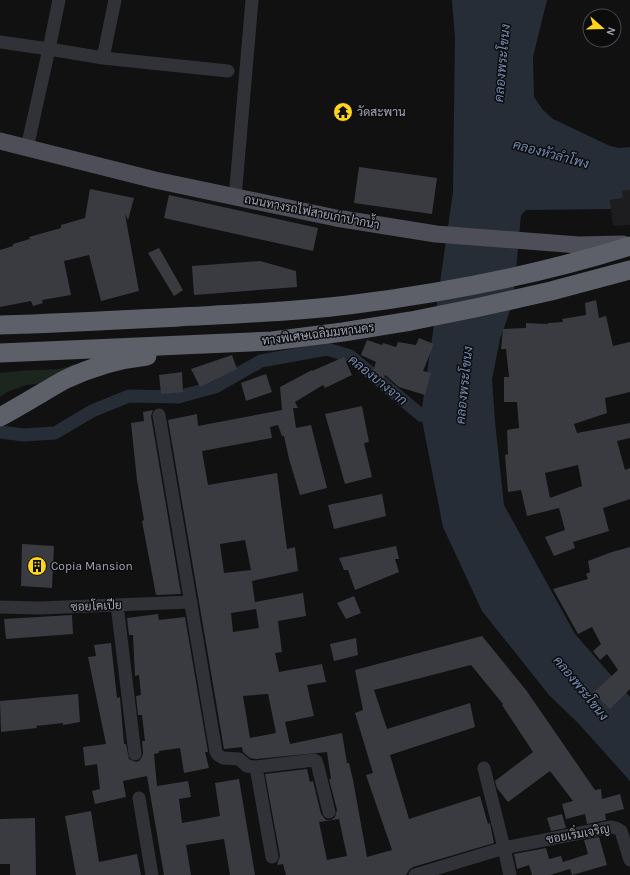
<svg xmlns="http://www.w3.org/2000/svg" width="630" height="875" viewBox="0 0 630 875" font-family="Karla,Sarabun,sans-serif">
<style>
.built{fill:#1d1d1f}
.green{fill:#1d251f}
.water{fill:#262d37}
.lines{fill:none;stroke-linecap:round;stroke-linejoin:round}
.canal{stroke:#262d37;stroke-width:13}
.building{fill:#3a3b40;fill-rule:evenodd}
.minor{stroke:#313238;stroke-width:13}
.major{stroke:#4d4e57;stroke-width:17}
.highway{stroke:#5d5f69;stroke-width:19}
.labels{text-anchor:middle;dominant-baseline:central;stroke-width:3;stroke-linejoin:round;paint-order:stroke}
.poi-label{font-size:12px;fill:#a1a4b4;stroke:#0c0c0d;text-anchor:start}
.street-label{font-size:12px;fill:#a1a4b4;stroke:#0c0c0d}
.water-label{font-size:13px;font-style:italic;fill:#758cb2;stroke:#0c0c0d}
</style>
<rect width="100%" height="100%" fill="#111112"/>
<!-- built -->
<path class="built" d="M630,190V225L613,226L610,200L623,198L622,191Z"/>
<!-- green -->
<path class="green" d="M74,364L83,368L56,382L26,385L7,392L0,397V373C12,372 24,370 36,370C51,369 59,371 74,364Z"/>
<!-- water -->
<path class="water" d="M452,0H547L533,57L534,97L543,110L553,119L610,146L619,148L630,147V190L622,191L623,198L610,200L611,209L526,210L521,215L513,302L500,339L492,379L495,422L504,505L575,634L630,697V781L579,724L549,695L482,611L443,527L421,415L453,192L455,38Z"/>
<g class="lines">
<!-- canal -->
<path class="canal" d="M0,432L24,435L55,433L92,411L129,396L178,397L215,387L261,361L327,349L350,356L421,415L437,418"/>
</g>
<!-- building -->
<path class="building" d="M359,167L437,178L432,214L354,203Z
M90,189L134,198L128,220L125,214L139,291L101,301L89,255L64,261L71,295L42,300L43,303L33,306L31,301L0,307V250L13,246V244L30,239L29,237L61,228V225L85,218Z
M169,195L318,228L313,251L164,218Z
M159,248L183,290L174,296L148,253Z
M260,261L296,271L297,287L194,295L192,266Z
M596,300L599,318L606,316L613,346L630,342V392L605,398L607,413L574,424L577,433L630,423V438L617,441L625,470L630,468V499L603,508L609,531L573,542L575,548L554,556L545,537L565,530L559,508L527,516L521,490L508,492L505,455L508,454L507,430L519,428L517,402H504V377H509L506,349H501L503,329L526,328V323L548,324V323L563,322L562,319L586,315L585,303ZM578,465L582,486L550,498L545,473Z
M419,338L434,344L423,371L431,373L425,395L399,387L385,375L383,379L372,374L376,362L361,355L367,340L382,345L383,343L396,347L398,342L416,345Z
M232,355L237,369L200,387L191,369Z
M344,357L352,375L325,388L323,385L295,402L298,408H293L296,428L311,425L327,488L300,495L289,459L284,436H282L278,425L270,427L272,438L202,451L208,485L277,473L287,549L295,547L298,571L252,581L256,609L231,613L233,632L259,628L255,602L303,593L306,616L278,621L282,652L275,653L279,672L322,664L326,682L307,685L314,716L285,722L290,744L342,733L347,763H349L353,780L367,857L392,850L366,775L373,773L355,713L363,710L355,670L482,636L526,690L595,790L601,789L602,799L620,794L624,809L605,814L606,820L587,824L585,814L566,819L562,804L573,801L550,771L508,802L497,788L495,781L533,752L502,705L503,704L471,665L374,690L387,729L470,703L475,727L390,755L409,819L480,796L488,824L490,823L494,843L413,867L409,870L406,875H286L283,864L277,865L280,856L265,774L307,769L310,782L313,781L321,814L326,820H331L335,817L337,810L329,779H331L327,752L256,759L250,758L243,752L242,747L224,749L168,420L197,414L198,426L282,410L280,387L312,370V371ZM245,540L251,570L224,573L220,544ZM268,694L276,733L250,738L243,696ZM339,819L347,856L327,860L319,822Z
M182,372L183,392L161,394L159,375Z
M266,374L272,392L246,401L241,383Z
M362,406L369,442L364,443L372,477L345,484L325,414Z
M153,410L151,416L181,594L156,595L142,521L144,520L137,480L131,423L144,421L143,412Z
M382,494L386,516L334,529L328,505Z
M22,544L54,546L52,588L21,586Z
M396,546L399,559H395L399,572L355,590L348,570H344L339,558Z
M630,547V689L610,709L593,693L618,670L607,654L600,660L593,651L601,644L592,627L578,634L553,589L588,579L586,574L590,572L588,561L612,552Z
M354,596L361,613L346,619L337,603Z
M158,614L159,620L185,617L208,752H205L209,768L184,773L180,748L159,751V753L154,754L157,786L188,781L191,797L179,799L182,823L220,816L215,783L239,779L255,875H230L224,839L186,845L191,875H164L147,776L123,781L126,797L95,804L92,791L100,789L97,764L85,766L83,747L106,744L88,657L96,656L94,645L111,643L117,698L120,697L124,744H126L129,759L136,762L139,761L142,757L143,753L142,741H145L142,715H138L136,696L141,695L139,675L135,676L133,635H129L127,618Z
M72,615L73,634L6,639L4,619Z
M356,638L358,655L334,661L330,644Z
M78,694L80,722L63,725V723L36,726L37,728L1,732L0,701Z
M91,811L99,862L137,854L141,875H76L65,816Z
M562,814L566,828L551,831L547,818Z
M35,818L36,875H10V864H0V819Z
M599,837L607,865L572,875L570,869L550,875H532L529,865L517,869L514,854L546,848L549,859L561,856L563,862L588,854L584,840Z"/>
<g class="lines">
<!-- minor -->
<path class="minor" d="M0,42L49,49L59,0
M103,58L115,0
M27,148L49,49L103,58L228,71
M235,198L252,0
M159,415L216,752L218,755L223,758L239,759L247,766L256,767L314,760L316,761L318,767L329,812
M117,605L135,754
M0,607L39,608L191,602
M256,767L272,857
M484,768L504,848L611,827L616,828L621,831L630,860
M139,798L152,875
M415,875L504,848L510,875"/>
<!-- major -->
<path class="major" d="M0,141L155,180L336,218L436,234L579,245L623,244"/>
<!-- highway -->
<path class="highway" d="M0,325C60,323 119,320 179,317C236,314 292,312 348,305C444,293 538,275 630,246
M0,353L272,341L343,332L411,321L480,307L551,291L630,270
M0,417C22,405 43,392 64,380C89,368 119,359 147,356"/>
</g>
<!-- icons -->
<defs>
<g id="temple-disc" transform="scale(1)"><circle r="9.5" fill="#fed51d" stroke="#0c0c0d"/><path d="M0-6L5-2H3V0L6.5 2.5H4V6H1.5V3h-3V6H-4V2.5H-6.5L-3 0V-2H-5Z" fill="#111"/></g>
<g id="building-disc" transform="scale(1)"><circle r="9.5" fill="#fed51d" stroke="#0c0c0d"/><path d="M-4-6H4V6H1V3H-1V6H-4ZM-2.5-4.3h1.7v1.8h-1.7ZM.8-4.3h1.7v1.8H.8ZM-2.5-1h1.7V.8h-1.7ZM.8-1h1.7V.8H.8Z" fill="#111"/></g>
</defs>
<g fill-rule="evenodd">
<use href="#temple-disc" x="343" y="112"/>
<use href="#building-disc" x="37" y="566"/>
</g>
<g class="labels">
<!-- poi labels -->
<g class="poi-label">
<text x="357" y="112">วัดสะพาน</text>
<text x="51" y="566">Copia Mansion</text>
</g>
<!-- street labels -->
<g class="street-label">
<text transform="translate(312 212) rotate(11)">ถนนทางรถไฟสายเก่าปากน้ำ</text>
<text transform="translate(318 334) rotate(-7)">ทางพิเศษเฉลิมมหานคร</text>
<text transform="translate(96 606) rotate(-2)">ซอยโคเปีย</text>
<text transform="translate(578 834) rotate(-10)">ซอยเริ่มเจริญ</text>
</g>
<!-- water labels -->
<g class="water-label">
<text transform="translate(502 63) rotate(-85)">คลองพระโขนง</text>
<text transform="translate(551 154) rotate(15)">คลองหัวลำโพง</text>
<text transform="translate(378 380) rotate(39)">คลองบางจาก</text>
<text transform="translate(464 385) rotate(-84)">คลองพระโขนง</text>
<text transform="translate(581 688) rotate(51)">คลองพระโขนง</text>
</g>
</g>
<!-- north arrow -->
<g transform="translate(602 28) rotate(110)"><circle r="19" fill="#0c0c0d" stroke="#484950"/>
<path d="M0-3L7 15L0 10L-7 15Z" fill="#fed51d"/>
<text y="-6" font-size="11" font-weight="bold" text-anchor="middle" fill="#a1a4b4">N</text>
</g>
</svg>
